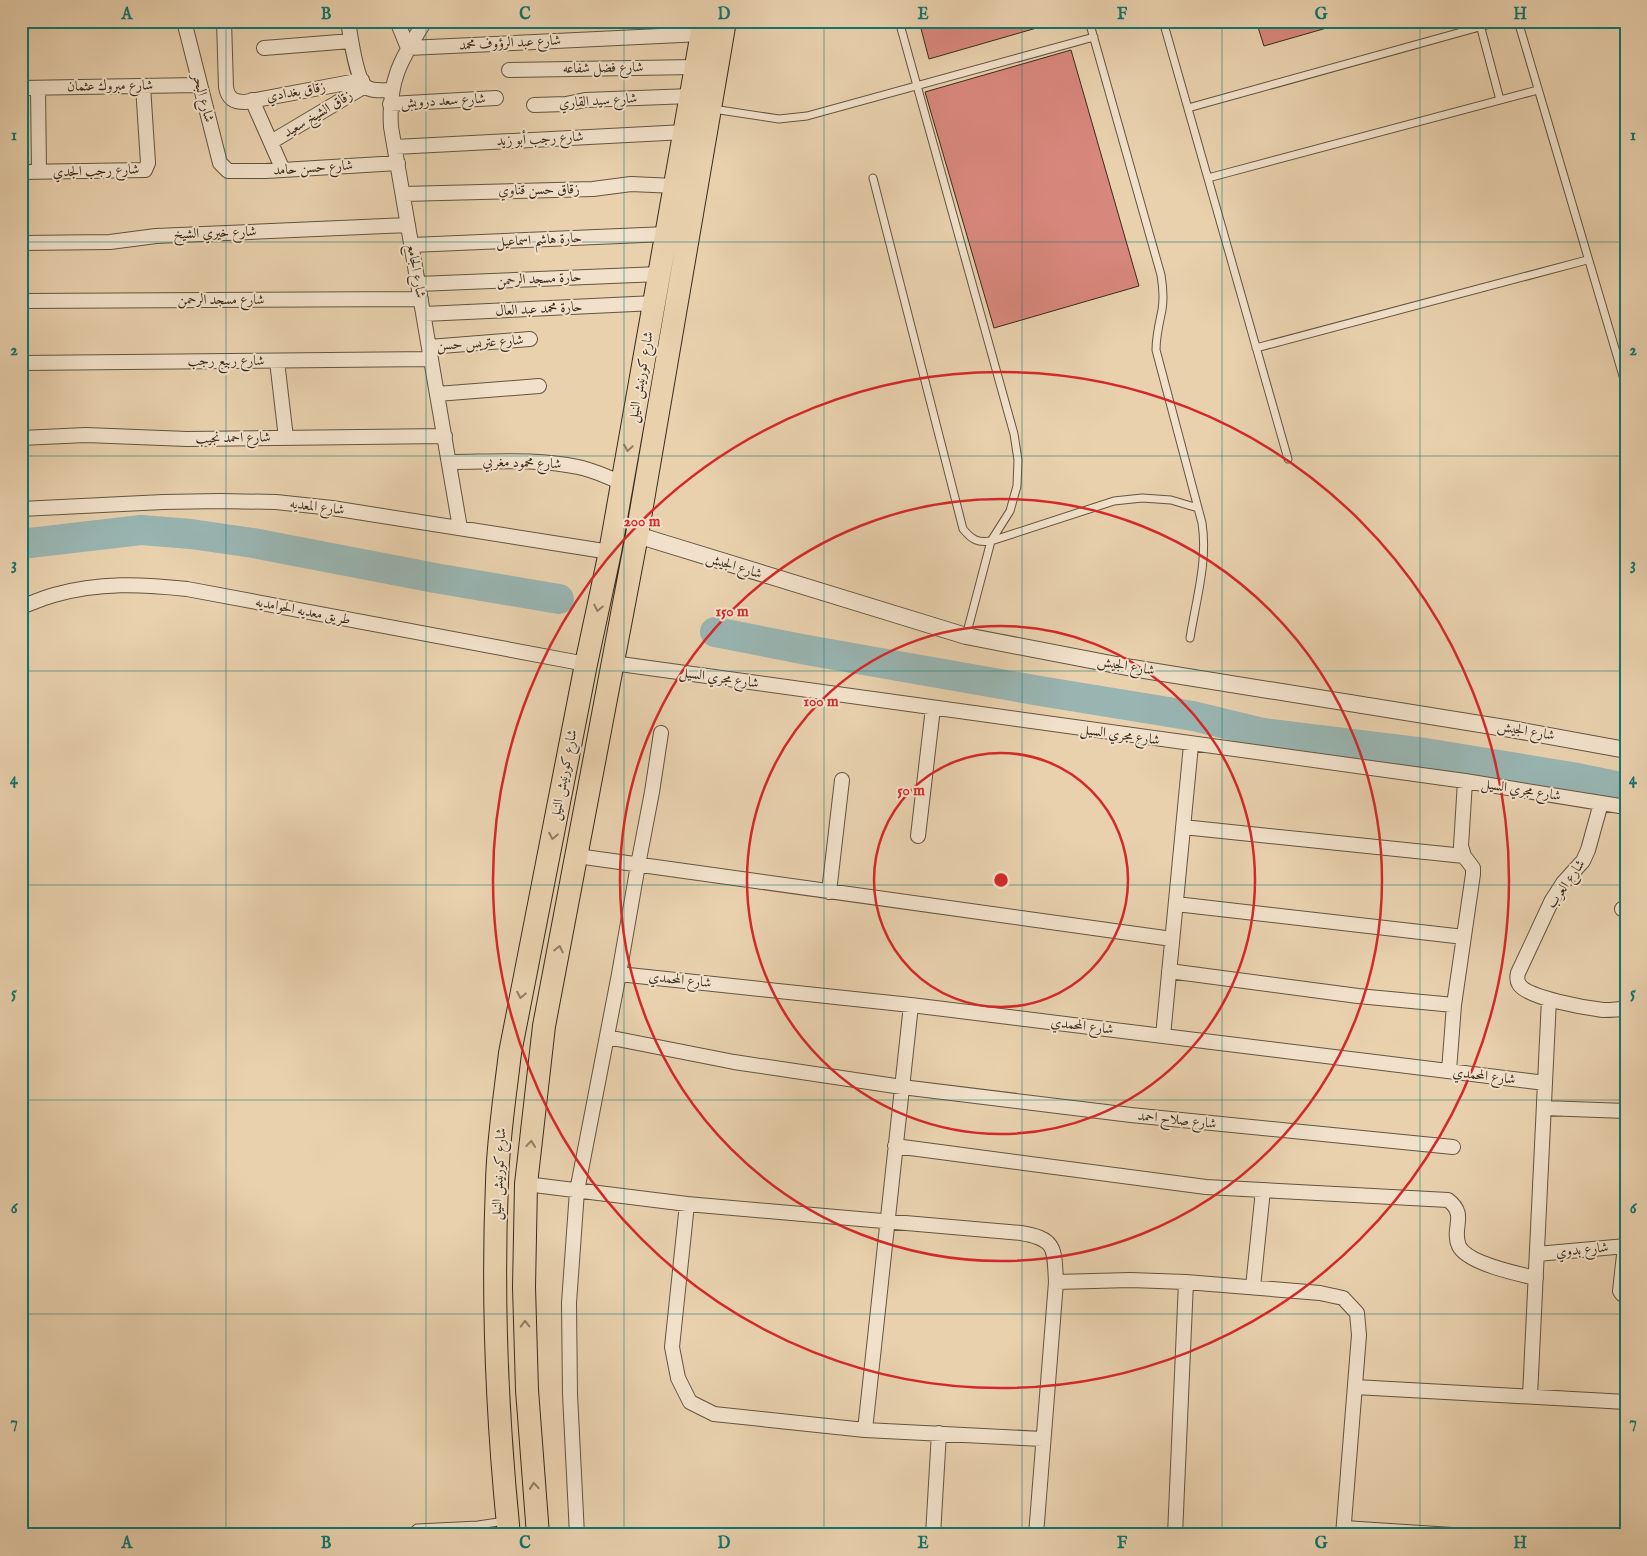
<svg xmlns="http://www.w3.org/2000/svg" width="1647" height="1556" viewBox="0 0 1647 1556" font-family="'IM FELL English',Amiri,serif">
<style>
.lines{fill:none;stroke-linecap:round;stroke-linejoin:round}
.river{stroke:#99b5b2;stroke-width:30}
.building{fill:#d8877c;stroke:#382b1c}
.service-casing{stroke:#645440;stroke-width:9}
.minor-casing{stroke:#645440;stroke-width:16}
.tertiary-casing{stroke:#645440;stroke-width:18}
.trunk-casing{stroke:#382b1c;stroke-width:24}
.service{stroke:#f1e1ca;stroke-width:7}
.minor{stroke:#f1e1ca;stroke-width:14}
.tertiary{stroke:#f1e1ca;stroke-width:16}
.trunk{stroke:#e9d1ae;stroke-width:22}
.oneway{stroke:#907e65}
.grid{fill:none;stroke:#0f766e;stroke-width:1;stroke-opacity:0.55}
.ring{fill:none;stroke:#d62828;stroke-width:2.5}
.labels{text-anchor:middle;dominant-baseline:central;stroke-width:4;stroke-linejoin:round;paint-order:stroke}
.street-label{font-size:14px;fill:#382b1c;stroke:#f1e1ca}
.centre{fill:#d62828;stroke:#f1e1ca;stroke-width:2.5}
.ring-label{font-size:15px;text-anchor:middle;font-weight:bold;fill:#d62828;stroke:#f1e1ca;stroke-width:4;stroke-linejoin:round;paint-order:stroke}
.neatline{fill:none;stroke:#0f766e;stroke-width:2}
.grid-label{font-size:16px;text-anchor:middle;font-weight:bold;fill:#0f766e}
</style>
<rect width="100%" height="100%" fill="#e9d1ae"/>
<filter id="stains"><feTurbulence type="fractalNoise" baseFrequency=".004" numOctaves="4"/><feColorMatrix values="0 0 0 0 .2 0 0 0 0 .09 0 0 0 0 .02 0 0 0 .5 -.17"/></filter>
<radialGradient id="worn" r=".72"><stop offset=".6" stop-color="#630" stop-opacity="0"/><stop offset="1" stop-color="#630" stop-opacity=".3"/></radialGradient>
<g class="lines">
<!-- river -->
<path class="river" d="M21,544L141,530L191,534L253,543L435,578L559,599
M715,632L807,650L1040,691L1193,716L1263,733L1425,753L1572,777L1626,788"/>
</g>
<!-- building -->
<path class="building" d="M919,21H1046L1047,25L929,59Z
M1256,21H1336L1337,25L1264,46Z
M1071,50L1139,286L994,328L925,92Z"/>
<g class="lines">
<!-- service casing -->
<g class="service-casing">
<path id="service" d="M899,21L1014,434L1018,460L1017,486L1010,511L991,541L966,636
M1089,21L1161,275C1163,287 1164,298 1162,310C1159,324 1156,336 1156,350L1202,523C1208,561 1196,600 1190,638
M1163,21L1288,459
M1479,21L1500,100
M1518,21L1626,386
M1188,108L1501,21
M713,109L779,119L807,116L1094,37
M873,178L963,529C972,540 978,543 991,541L1114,501L1142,498L1171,500L1198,508
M1208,178L1538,90
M1256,348L1587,260
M409,1535L417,1528L478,1525L505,1521"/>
</g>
<!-- minor casing -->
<g class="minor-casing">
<path id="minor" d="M184,21L220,163L228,171H266L398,163
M224,21L226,87C228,99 234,102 245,102L362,80
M348,21C350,34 356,77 365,86C371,92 384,90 392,90
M397,21L408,48L702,34
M425,21C401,60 388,79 391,127L460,528
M264,48L351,41
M509,70L696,67
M21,88L199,85
M38,88L39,172
M252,100L283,170
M390,104L496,98
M534,105L566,104L585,100L691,96
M271,142L365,86
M395,147L685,132
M21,172L145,170L148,163L143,86
M403,194L593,189L631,184L675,186
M21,243L110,242L156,236L408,225
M412,245L667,234
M418,284L660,274
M21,301L421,299
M424,314L655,303
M429,347L530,339
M277,361L286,438
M21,363L431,359
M437,394L539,386
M21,438L86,435L187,439L445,436
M449,462C492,462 536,458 578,467C593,470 608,477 622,483
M21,509L163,502L219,501L276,502L332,508L610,552
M21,607C32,603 43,598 54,595C99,582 142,584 187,589L586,664
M613,663L1465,781L1626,807
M1601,803L1588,850L1583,861L1563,883L1552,900L1518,973C1517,977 1517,981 1519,984C1526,998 1587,1008 1603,1010C1610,1010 1618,1010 1626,1008
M1183,827L1464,856
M918,836L933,708
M577,856L1172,939
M829,892L842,780
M1176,904L1464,937
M1622,909H1626
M1169,971L1358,996L1454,1005L1473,874V868L1464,856L1461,846L1465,781
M619,974L911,1005L1545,1083
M1163,1036L1191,745
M607,1037L734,1062L902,1087L1131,1115L1453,1147
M1449,1071L1454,1005
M1544,1108L1626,1111
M895,1146L1206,1187L1448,1200C1468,1215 1451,1228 1459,1246C1467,1263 1518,1274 1536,1278
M526,1184L687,1204L1021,1233C1057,1239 1054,1249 1056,1282L1036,1535
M687,1204L672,1347L678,1378L690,1402L714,1414L865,1430L1043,1439
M1625,1246L1620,1291L1622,1294L1626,1295
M1537,1254L1626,1246
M1056,1282L1130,1280L1186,1282L1320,1293L1343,1298L1357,1313L1359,1335L1343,1535
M1253,1287L1263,1190
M1355,1387L1626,1402
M1530,1396L1549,999
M865,1430L911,1005
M1344,1528L1452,1535
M577,1535L570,1394L569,1303L577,1191L619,974L638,865L652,792L661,733
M933,1535L939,1433
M1175,1535L1186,1282"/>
</g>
<!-- tertiary casing -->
<g class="tertiary-casing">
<path id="tertiary" d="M637,535L966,636L1132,668L1511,729L1626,750"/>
</g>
<!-- trunk casing -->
<g class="trunk-casing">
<path id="trunk" d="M509,1535C497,1417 492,1300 497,1182C498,1139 505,1096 510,1053L586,664L610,552L704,21
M538,1535L527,1390L524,1287L526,1184L544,1026L637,535L725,21"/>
</g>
<!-- service -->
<use href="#service" class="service"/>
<!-- minor -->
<use href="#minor" class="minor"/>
<!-- tertiary -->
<use href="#tertiary" class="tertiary"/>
<!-- trunk -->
<use href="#trunk" class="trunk"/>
</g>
<!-- one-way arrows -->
<defs><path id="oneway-chevron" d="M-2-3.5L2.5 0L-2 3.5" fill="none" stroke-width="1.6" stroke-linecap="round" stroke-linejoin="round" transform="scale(1.25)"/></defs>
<g class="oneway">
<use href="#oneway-chevron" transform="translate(628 448) rotate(100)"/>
<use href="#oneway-chevron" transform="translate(598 608) rotate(102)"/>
<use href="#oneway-chevron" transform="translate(553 836) rotate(101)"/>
<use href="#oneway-chevron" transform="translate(559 949) rotate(-78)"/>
<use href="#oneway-chevron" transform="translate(521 995) rotate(101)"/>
<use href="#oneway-chevron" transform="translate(531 1144) rotate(-84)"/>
<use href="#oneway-chevron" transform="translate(525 1324) rotate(-91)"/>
<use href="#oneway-chevron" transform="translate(534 1486) rotate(-95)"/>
</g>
<!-- grid -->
<path class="grid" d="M226,21V1535M426,21V1535M624,21V1535M824,21V1535M1022,21V1535M1222,21V1535M1420,21V1535M21,242H1626M21,456H1626M21,671H1626M21,885H1626M21,1100H1626M21,1314H1626"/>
<!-- distance rings -->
<g class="ring">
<circle cx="1001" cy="880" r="127"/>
<circle cx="1001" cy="880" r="254"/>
<circle cx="1001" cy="880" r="381"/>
<circle cx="1001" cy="880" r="508"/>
</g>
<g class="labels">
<!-- street labels -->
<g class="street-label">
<text transform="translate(510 43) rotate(-3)">شارع عبد الرؤوف محمد</text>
<text transform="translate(603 68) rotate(-1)">شارع فضل شفاعه</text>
<text transform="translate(110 86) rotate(-1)">شارع مبروك عثمان</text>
<text transform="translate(296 92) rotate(-10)">زقاق بغدادي</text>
<text transform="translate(203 98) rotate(75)">شارع البحر</text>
<text transform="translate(443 101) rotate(-3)">شارع سعد درويش</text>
<text transform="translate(598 101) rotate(-4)">شارع سيد القاري</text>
<text transform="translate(318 114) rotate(-31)">زقاق الشيخ سعيد</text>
<text transform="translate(540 139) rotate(-3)">شارع رجب أبو زيد</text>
<text transform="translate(313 168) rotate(-4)">شارع حسن حامد</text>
<text transform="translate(96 171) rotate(-2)">شارع رجب الجدي</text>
<text transform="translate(539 190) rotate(-1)">زقاق حسن قناوي</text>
<text transform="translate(215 233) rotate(-2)">شارع خيري الشيخ</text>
<text transform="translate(539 240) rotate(-3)">حارة هاشم اسماعيل</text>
<text transform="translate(416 271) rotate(80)">شارع الجامع</text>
<text transform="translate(539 279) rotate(-3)">حارة مسجد الرحمن</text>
<text x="221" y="300">شارع مسجد الرحمن</text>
<text transform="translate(539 309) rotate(-3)">حارة محمد عبد العال</text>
<text transform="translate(480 343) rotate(-4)">شارع عتريس حسن</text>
<text x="226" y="361">شارع ربيع رجب</text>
<text transform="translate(641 377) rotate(-80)">شارع كورنيش النيل</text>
<text transform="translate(233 438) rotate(-1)">شارع احمد نجيب</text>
<text transform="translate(522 463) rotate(2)">شارع محمود مغربي</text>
<text transform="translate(317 507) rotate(7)">شارع المعديه</text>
<text transform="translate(734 566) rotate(17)">شارع الجيش</text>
<text transform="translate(303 611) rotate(11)">طريق معديه الحوامديه</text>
<text transform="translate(1126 666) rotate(10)">شارع الجيش</text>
<text transform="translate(719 678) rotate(8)">شارع مجري السيل</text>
<text transform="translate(1526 731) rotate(10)">شارع الجيش</text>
<text transform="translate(1120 735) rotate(8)">شارع مجري السيل</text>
<text transform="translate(564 775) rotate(-79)">شارع كورنيش النيل</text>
<text transform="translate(1521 790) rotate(9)">شارع مجري السيل</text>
<text transform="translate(1566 884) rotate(-55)">شارع العرب</text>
<text transform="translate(680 980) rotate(6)">شارع المحمدي</text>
<text transform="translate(1082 1026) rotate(7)">شارع المحمدي</text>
<text transform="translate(1484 1076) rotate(7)">شارع المحمدي</text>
<text transform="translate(1177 1120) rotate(6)">شارع صلاح احمد</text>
<text transform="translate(499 1174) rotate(-87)">شارع كورنيش النيل</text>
<text transform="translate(1582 1250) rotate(-6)">شارع بدوي</text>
</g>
</g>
<circle cx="1001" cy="880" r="8" class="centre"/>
<g class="ring-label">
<text x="642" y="526">200 m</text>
<text x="732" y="616">150 m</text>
<text x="821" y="706">100 m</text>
<text x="911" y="795">50 m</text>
</g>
<!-- margin -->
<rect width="1647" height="1556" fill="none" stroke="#e9d1ae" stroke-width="55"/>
<rect x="28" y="28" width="1592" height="1500" class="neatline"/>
<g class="grid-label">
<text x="127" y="19">A</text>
<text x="326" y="19">B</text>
<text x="525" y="19">C</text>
<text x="724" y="19">D</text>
<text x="923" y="19">E</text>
<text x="1122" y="19">F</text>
<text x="1321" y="19">G</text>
<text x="1520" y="19">H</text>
<text x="14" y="140">1</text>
<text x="1633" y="140">1</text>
<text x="14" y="355">2</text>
<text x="1633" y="355">2</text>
<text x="14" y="569">3</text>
<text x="1633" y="569">3</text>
<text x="14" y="784">4</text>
<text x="1633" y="784">4</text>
<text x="14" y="998">5</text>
<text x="1633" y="998">5</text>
<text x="14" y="1213">6</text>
<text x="1633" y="1213">6</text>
<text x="14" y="1427">7</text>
<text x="1633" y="1427">7</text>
<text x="127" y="1548">A</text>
<text x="326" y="1548">B</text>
<text x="525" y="1548">C</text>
<text x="724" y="1548">D</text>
<text x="923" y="1548">E</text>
<text x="1122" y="1548">F</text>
<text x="1321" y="1548">G</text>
<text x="1520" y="1548">H</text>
</g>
<rect width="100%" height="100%" filter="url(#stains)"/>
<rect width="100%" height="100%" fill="url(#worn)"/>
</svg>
